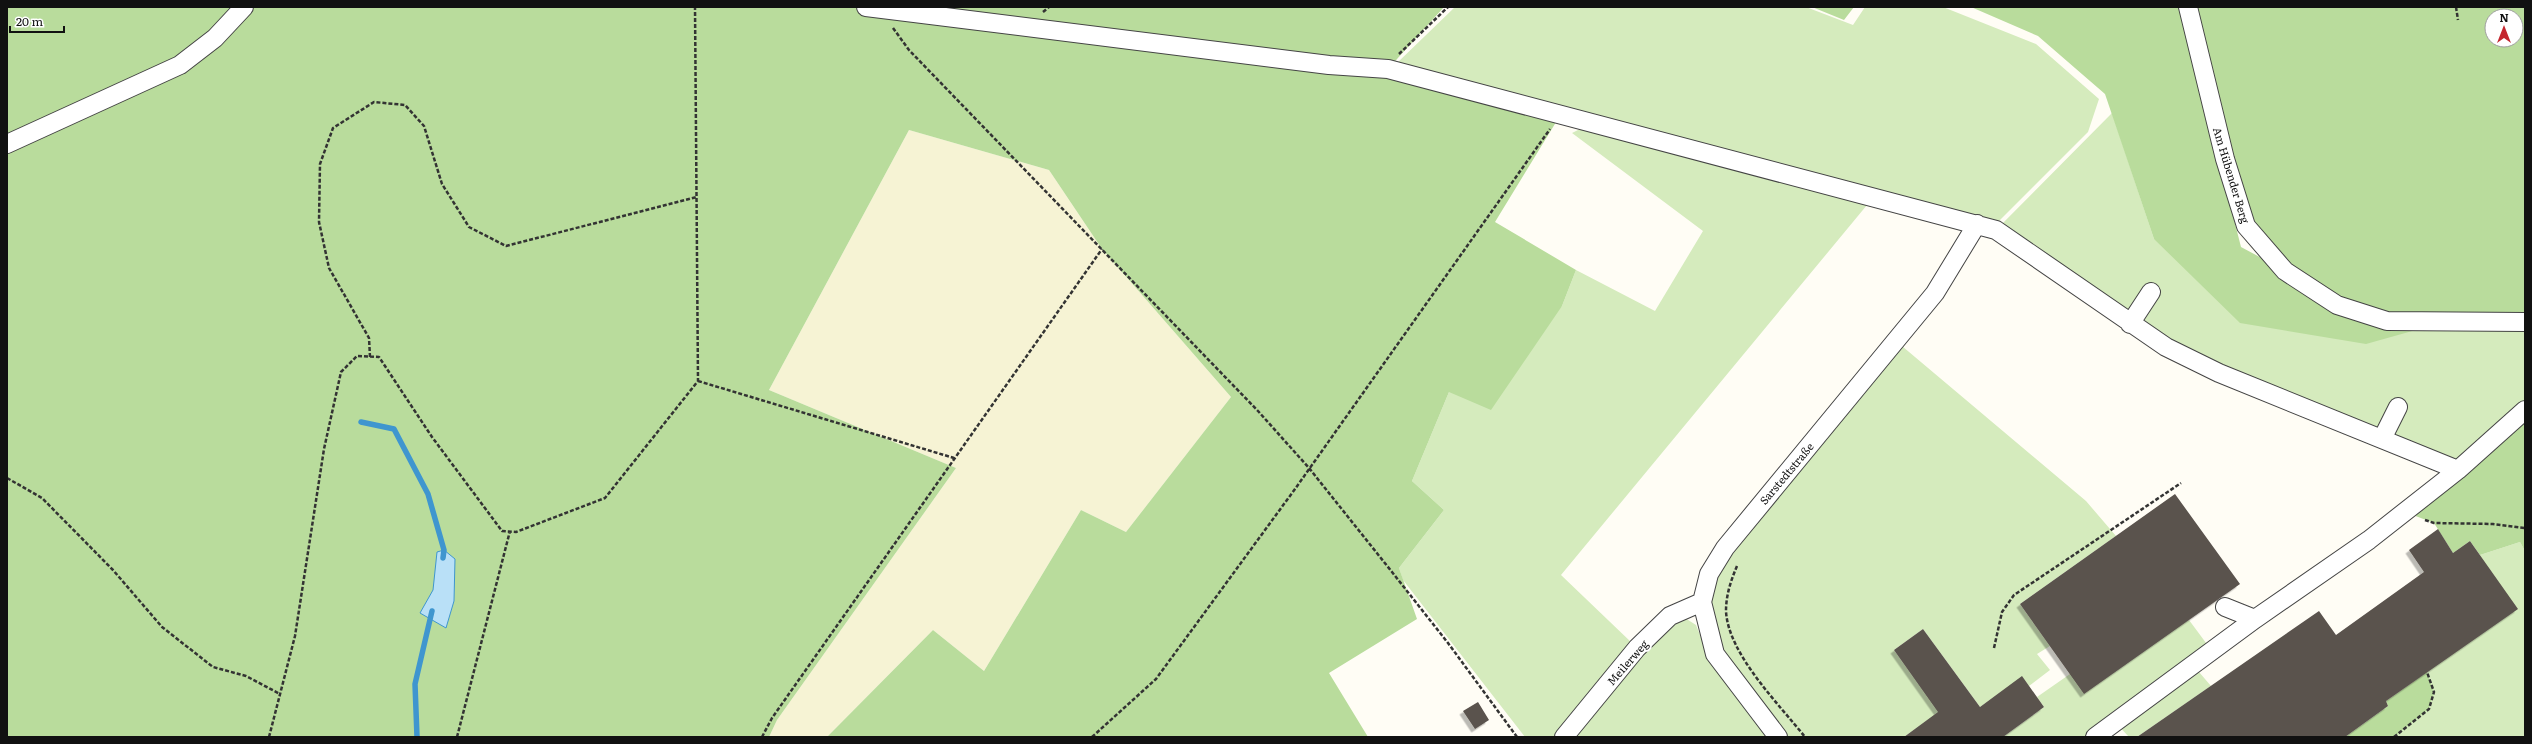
<svg xmlns="http://www.w3.org/2000/svg" width="2532" height="744" viewBox="0 0 2532 744" font-family="Literata,serif">
<style>
.farmland{fill:#f6f3d4}
.green{fill:#d5ebbd}
.forest{fill:#b9dc9c;fill-rule:evenodd}
.water{fill:#b9e0f7;stroke:#3f96cf}
.lines{fill:none;stroke-linecap:round;stroke-linejoin:round}
.stream{stroke:#3f96cf;stroke-width:5.5}
.building{fill:#5a524d;filter:url(#shadow)}
.minor-casing{stroke:#444;stroke-width:20}
.path{stroke:#333;stroke-width:2.5;stroke-dasharray:4 2;stroke-linecap:butt}
.minor{stroke:#fff;stroke-width:18}
.labels{text-anchor:middle;dominant-baseline:central;stroke-width:4;stroke-linejoin:round;paint-order:stroke}
.street-label{font-size:11px;fill:#111;stroke:#fff}
</style>
<defs>
<filter id="shadow"><feDropShadow dx="-3.5" dy="3.5" stdDeviation="0" flood-color="#0004"/></filter>
</defs>
<rect width="100%" height="100%" fill="#fffdf5"/>
<!-- farmland -->
<path class="farmland" d="M909,130L1049,170L1102,249L1231,397L1126,532L1081,510L984,671L933,630L827,737H769L777,720L956,468L769,390Z"/>
<!-- green -->
<path class="green" d="M1455,7H1806L1853,25L1865,7H1943L2036,44L2099,99L2088,132L1997,223L1396,64Z
M2112,113L2154,239L2448,321L2525,322V410L2458,470L2219,373L1996,230Z
M1584,127L1867,205L1561,575L1632,643L1558,737H1525L1403,580L1399,568L1444,510L1412,481L1449,392L1562,306L1576,270L1655,311L1703,231L1572,133Z
M1896,341L2086,501L2116,536L2020,604L2050,646L2037,654L2050,670L2029,686L2022,677L1980,707L1923,629L1894,650L1939,712L1904,737H1778L1715,654L1709,574Z
M2520,542L2525,551V737H2394L2429,709L2434,692L2427,672L2480,555Z
M1685,618L1696,625L1709,657L1767,737H1574L1669,625Z
M2189,620L2212,651L2193,665L2211,686L2137,737H2129L2115,722L2095,737H2003L2044,707L2037,697L2070,674Z"/>
<!-- forest -->
<path class="forest" d="M7,7H1444L1388,69L1561,114L1495,222L1576,270L1562,306L1491,410L1449,392L1412,481L1444,510L1399,568L1417,619L1329,673L1368,737H827L933,630L984,671L1081,510L1126,532L1231,397L1102,249L1049,170L909,130L769,390L956,468L777,720L769,737H7Z
M1812,7H1854L1844,20Z
M1971,7H2180L2241,247L2284,270L2247,211L2217,101L2198,7H2525V322L2448,321L2366,344L2240,323L2154,239L2105,94L2038,36ZM2492,16H2516V40H2492Z
M2525,420V551L2520,542L2480,555L2470,541L2453,553L2434,523L2405,512Z
M2427,672L2434,692L2429,709L2394,737H2345L2388,706L2386,701Z"/>
<!-- water -->
<path class="water" d="M444,550L455,559L454,601L446,628L420,613L433,590L437,552Z"/>
<g class="lines">
<!-- stream -->
<path class="stream" d="M361,422L394,429L428,494L444,550L443,558
M417,737L415,684L432,611"/>
</g>
<!-- building -->
<path class="building" d="M2175,494L2240,584L2084,694L2020,604Z
M2438,529L2453,553L2470,541L2518,609L2386,701L2388,706L2345,737H2137L2319,611L2336,635L2424,572L2409,550Z
M1923,629L1980,707L2022,676L2044,707L2003,737H1904L1938,712L1894,650Z
M1478,702L1489,720L1475,729L1463,711Z"/>
<g class="lines">
<!-- minor casing -->
<g class="minor-casing">
<path id="minor" d="M866,7L1329,65L1388,69L1996,230L2166,347L2219,373L2458,470L2525,410
M2188,7L2225,159L2246,226L2285,271L2337,305L2387,321L2525,322
M7,144L180,65L215,38L244,7
M2130,324L2151,292
M2382,439L2398,407
M2225,607L2255,619L2369,540L2458,470
M1564,737L1637,648L1670,616L1702,602
M1778,737L1715,654L1702,602L1709,574L1725,548L1935,293L1977,224
M2095,737L2255,619"/>
</g>
<!-- path -->
<path class="path" d="M2456,7L2458,20
M1043,12L1049,7
M893,28L909,50L1258,411L1309,468L1392,572L1448,643L1517,737
M1399,54L1448,7
M370,357L369,338L329,268L319,222L320,164L333,128L374,102L405,105L424,126L442,184L469,227L506,246L697,197
M698,381L954,458
M7,478L42,498L113,570L162,627L213,667L246,676L280,694
M2425,520L2434,523L2493,524L2525,528
M1737,566C1731,580 1726,595 1726,611C1728,654 1779,704 1805,737
M1994,648L2002,612L2014,595L2181,483
M269,737L295,636L324,449L341,372L357,356L379,357L432,437L502,531L516,532L605,498L698,381L695,7
M457,737L510,531
M762,737L772,718L1102,249
M1092,737L1156,679L1295,489L1550,129
M2394,737L2429,709L2434,692L2427,672"/>
<!-- minor -->
<use href="#minor" class="minor"/>
</g>
<g class="labels">
<!-- street labels -->
<g class="street-label">
<text transform="translate(2232 175) rotate(73)">Am Hübender Berg</text>
<text transform="translate(1786 473) rotate(-50)">Sarstedtstraße</text>
<text transform="translate(1627 662) rotate(-49)">Meilerweg</text>
</g>
</g>
<!-- border -->
<rect width="2532" height="744" fill="none" stroke="#111111" stroke-width="16"/>
<!-- north arrow -->
<g transform="translate(2504 28)"><circle r="19" fill="#ffffff" stroke="#a0a0a0"/>
<path d="M0-3L7 15L0 10L-7 15Z" fill="#c4262e"/>
<text y="-6" font-size="11" font-weight="bold" text-anchor="middle" fill="#111111">N</text>
</g>
<!-- scale -->
<path d="M10 26v6h54v-6" fill="none" stroke="#111111" stroke-width="2"/>
<text x="16" y="26" font-size="12" fill="#111111" stroke="#ffffff" stroke-width="3" paint-order="stroke">20 m</text>
</svg>
